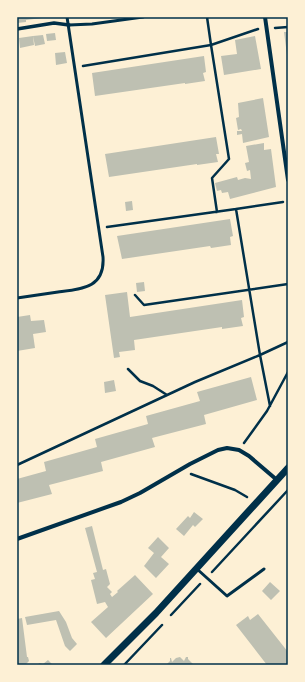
<svg xmlns="http://www.w3.org/2000/svg" width="305" height="682" viewBox="0 0 305 682" font-family="Barlow,sans-serif">
<style>
.building{fill:#bec0b2}
.lines{fill:none;stroke-linecap:round;stroke-linejoin:round}
.path{stroke:#003049;stroke-width:2.5}
.service{stroke:#003049;stroke-width:3}
.pedestrian{stroke:#003049;stroke-width:3.5}
.minor{stroke:#003049;stroke-width:4}
.tertiary{stroke:#003049;stroke-width:7}
.neatline{fill:none;stroke:#003049;stroke-width:1.5}
</style>
<rect width="100%" height="100%" fill="#fdf0d5"/>
<!-- building -->
<path class="building" d="M17,17H41L42,18L26,20V22L17,23Z
M284,32H288V55H287Z
M55,33L56,40L47,41L46,34Z
M43,35L45,44L35,46L33,36Z
M33,36L34,45L20,48L19,38Z
M255,36L261,69L224,75L221,56L237,54L235,40Z
M65,52L67,63L56,65L55,53Z
M204,56L206,72L203,73L205,81L185,84V83L95,96L92,73Z
M263,98L269,137L243,143L242,134L237,135V131H242L241,129L238,130L236,118L239,117L238,103Z
M216,137L219,154H216L218,162L197,165V164L109,177L105,154Z
M264,143V150L271,149L276,187L230,199L228,192L222,193L221,190L217,191L215,183L237,177L238,180L245,178L251,179L250,170L247,171L245,163L249,162L246,146Z
M132,201L133,210L126,211L125,202Z
M230,219L233,236L230,237L231,245L211,248L210,246L122,259L117,236Z
M144,282L145,291L137,292L136,283Z
M127,292L130,317L242,300L244,317L241,318L243,326L222,329V327L134,340L135,350L119,352L120,357L114,358L105,295Z
M30,315L31,321L44,320L46,332L33,334L35,348L17,351V317Z
M251,377L257,400L204,415L206,424L152,438L155,447L101,462L103,471L49,485L52,494L17,503V479L46,471L44,462L97,447L95,439L148,424L146,416L200,401L197,392Z
M114,380L116,391L105,393L104,382Z
M194,512L203,519L195,527L193,525L184,536L176,529L188,516L190,518Z
M92,526L103,570L106,569L110,584L107,587L112,592L110,594L112,597L118,592L117,591L135,575L153,594L106,638L91,622L108,607L105,602L97,604L91,580L95,579L93,573L97,572L85,528Z
M158,537L169,548L161,557L169,564L156,578L144,566L154,553L148,548Z
M270,582L280,591L271,600L262,591Z
M59,611L66,622L72,638L77,644L70,651L65,646L56,620L27,625L25,617Z
M258,614L288,652V665H267L236,625L248,616L250,620Z
M22,618L27,657H28L29,661L26,664L27,665H18L17,657V619Z
M180,657L184,661L186,657H188V659L194,665H166L170,661V658H171L172,662L176,658Z
M48,660L53,665H38L39,663L43,664Z"/>
<g class="lines">
<!-- path -->
<path class="path" d="M207,17L211,45L229,159L212,178L217,212
M275,28L288,27
M83,66L211,45L258,29
M236,209L283,202
M107,227L236,209L260,355L270,406
M135,295L144,305L288,284
M128,369L140,381L153,386L167,395
M244,443L267,411L288,372
M17,465L195,382L260,355L288,342
M191,474L235,490L247,497
M212,572L288,490
M171,615L200,584
M124,665L162,625"/>
<!-- service -->
<path class="service" d="M69,25L92,24L143,17
M17,298C31,296 44,294 58,292C82,289 105,288 103,257L67,17
M197,569L227,596L264,569"/>
<!-- pedestrian -->
<path class="pedestrian" d="M17,29L54,23L69,25"/>
<!-- minor -->
<path class="minor" d="M265,17L288,180
M17,539L121,502L140,493L190,464L218,450L227,448L239,450L249,456L277,480"/>
<!-- tertiary -->
<path class="tertiary" d="M104,665L156,613L288,468"/>
</g>
<!-- border -->
<rect width="305" height="682" fill="none" stroke="#fdf0d5" stroke-width="36"/>
<rect x="18" y="18" width="269" height="646" class="neatline"/>
</svg>
